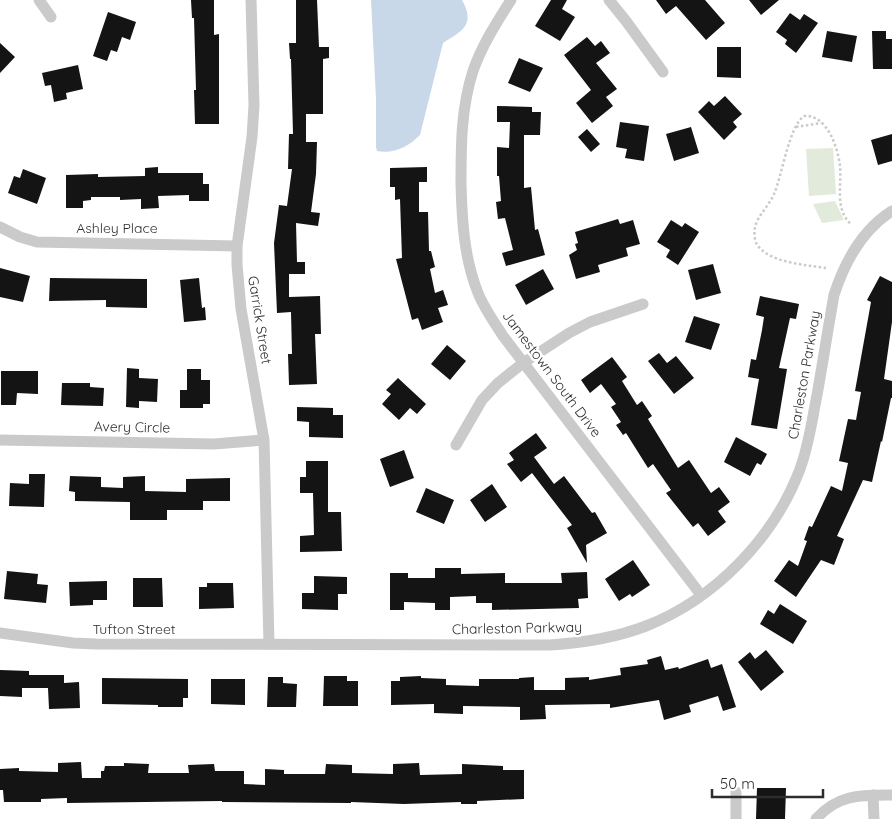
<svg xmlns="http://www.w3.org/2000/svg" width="892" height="819" viewBox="0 0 892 819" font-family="Quicksand,sans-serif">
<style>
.green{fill:#e1eadb}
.water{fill:#c8d8e9}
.building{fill:#141414}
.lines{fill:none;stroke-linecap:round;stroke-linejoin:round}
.path{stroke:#cacaca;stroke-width:2.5;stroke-dasharray:2.5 2.5;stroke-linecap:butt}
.street{stroke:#cacaca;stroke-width:11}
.labels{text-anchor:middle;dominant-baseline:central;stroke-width:5;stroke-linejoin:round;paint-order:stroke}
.street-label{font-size:14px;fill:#2d2d2d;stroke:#fff}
</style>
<rect width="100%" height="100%" fill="#fff"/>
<!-- green -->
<path class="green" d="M833,148L836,194L809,196L806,149Z
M835,201L844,220L822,223L813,204Z"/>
<!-- water -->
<path class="water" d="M371,0H462C476,25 462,31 443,43L420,135C408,147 394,154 377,151L376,147V99Z"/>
<!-- building -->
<path class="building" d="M191,0H214V35L219,34V124H195L194,90H196L194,18H192Z
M296,0H317L319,47H329V58L323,59V114H306V142H317L316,174L311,212L320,213L318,226L296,223L297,262H305V274H289V297L320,296L321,334H315L317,384L289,385L288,354H292L291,312L277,313L274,243L279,205L287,206L292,169H288L289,134H293L291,59H290L289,43H296Z
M551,0H567L562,9L575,17L560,41L535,26Z
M656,0H705L725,23L706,40L676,6L666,14Z
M749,0H779L761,15Z
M108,12L136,22L130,40L122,37L117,52L111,50L107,61L93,56Z
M790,13L800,20L804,14L818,23L796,53L785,44L787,40L776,32Z
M827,31L857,36L852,62L822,57Z
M872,31H886V39H892V69H873Z
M587,37L595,46L601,41L610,53L596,63L617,89L606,97L613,106L592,123L576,103L591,90L564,55Z
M0,43L15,57L0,73Z
M717,47H741V78L717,77Z
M519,58L543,68L530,92L508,83Z
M78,65L83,89L66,93L67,99L54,102L51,85L45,86L42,73Z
M725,96L742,114L733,122L737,127L724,140L698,112L709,101L714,106Z
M497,106L532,107V112H541L540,135H524V188L531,187L535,230L538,229L545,255L506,266L502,253L513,250L505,218L498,219L496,202L501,201L499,176H497V147L509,148L510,122H497Z
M620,122L649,126L644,161L625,158L627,149L616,147Z
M691,127L699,153L674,161L666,134Z
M587,129L600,144L591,152L578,137Z
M892,134V161L878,165L871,140Z
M158,167V173H203V184H209V201H189V195L158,196L159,208L141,209V199L120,200V197H91V200L83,201V208H66V175L98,174V177L145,176V168Z
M427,167V182H419V212H428L429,251H431L435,267L430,269L435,293L443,290L448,305L438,308L443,322L422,330L418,318L412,320L396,259L402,258L400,199L395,200V187H390V168Z
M23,169L46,178L37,204L8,193L14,176L20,178Z
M618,219L620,224L633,220L640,244L626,248L628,256L598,265L600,272L576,279L569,255L577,250L575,244L578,243L575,232Z
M671,220L682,227L685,223L699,232L678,265L666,257L670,250L657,242Z
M713,264L721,293L696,300L688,270Z
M0,268L30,276L23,302L0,297Z
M543,269L554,289L526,305L515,285Z
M880,276L892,282V322L884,379L892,381V398H891L882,442L881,441L872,482L863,480L837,536L844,539L834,565L821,560L796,597L774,581L789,560L798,566L807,541L804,540L809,526L812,527L831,486L842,491L848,463L839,461L848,419L856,420L861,392L855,391L871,302L867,300Z
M50,278L147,279V308L106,307V300L49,301Z
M199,278L202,308L205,307L206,320L184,322L180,280Z
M760,296L799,304L796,319L790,318L779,368L787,369L777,429L751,425L759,379L748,377L751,359L756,360L762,330L764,317L756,315Z
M694,316L720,324L711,350L685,342Z
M447,345L466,361L450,380L431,364Z
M659,353L667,363L676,356L694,378L674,394L648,361Z
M612,357L627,377L622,381L637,405L642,401L652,416L648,419L678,468L689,460L711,493L719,487L730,502L718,511L726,522L708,536L698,523L693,527L666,493L671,490L653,464L648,468L626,433L623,435L616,425L621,422L611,407L616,404L601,384L590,393L581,380Z
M127,368L139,369V378L158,379L157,402L139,401V408L126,407Z
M187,369H201V380H210V404H203V408H180V390H187Z
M1,371H38V394L17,393L16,405H1Z
M398,378L426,404L417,414L410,408L399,420L382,404L391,394L386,390Z
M62,383H90V387L104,388L103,406L61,405Z
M297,407L333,408V415H343V438L309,437V422L297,421Z
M536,433L547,448L534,457L554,484L564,476L592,513L595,512L607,533L586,545L587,563L567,528L572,525L532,473L521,482L507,464L514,460L509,453Z
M736,437L767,454L761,465L757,463L750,476L724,462Z
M404,450L414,478L390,487L380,459Z
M306,461H328V512H341L342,551L300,552V536L314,535L313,493H300V477H306Z
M29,474H45L44,507L9,506L10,483L29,484Z
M70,476L101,477V487L123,488V477L145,476V491L186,492V479L230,478V501H203V510H167V520H130V502L75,501V492L69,491Z
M492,484L507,507L485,522L470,500Z
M426,488L454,500L444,524L416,512Z
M633,560L650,585L632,597L630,594L619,601L605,579Z
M435,568H461V574L505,573V583H562L561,573L587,572L588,598L578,599L579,608L492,610V603H476V596L450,597V610H435V603L404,602V610H390V573H408V578H435Z
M7,571L38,574L37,584L48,585L46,603L4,599Z
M314,576L347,577V594H338V610L302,609V593H314Z
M133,578H162L163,607H133Z
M107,581V600H93V605L70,606L69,582Z
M207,583H233L234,608L199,609V587H207Z
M780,604L807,621L793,644L760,624L768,610L774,614Z
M766,650L784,672L761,691L738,662L750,652L755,659Z
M661,656L665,670L678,667L679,669L708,659L711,668L722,664L736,707L723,711L718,696L689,705L691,712L664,720L659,700L610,708V704L545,705L546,719L520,720V707L463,706V714L434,713V704L391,705V681H400V677L421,676V678L446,679V685L479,686V679H519V678L534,677V690H565V678L589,677V680L621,675L620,668L648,664L647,660Z
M0,670L29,671V675H64V683L79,682L80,708L49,709L48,688H22V697L0,696Z
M324,676H347V681H358V706H323Z
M268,677H283V683L297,684L296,707H267Z
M102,678L188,679V698H183V707H158V705L102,704Z
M211,679H245V705L211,704Z
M81,762L82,778H101V771H104L105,766H124V763L149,764L148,773H189L188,765L214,764L215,771H244V784L265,785V769L284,770V774H325L326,764L352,765V773L393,774V764L419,763L420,775L462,774V764L503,766V770H524V799L477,801V804H461V802L404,804L351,802V803L222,802V801L67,803V798L41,799V802H4L3,790H0V769L19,768V771L58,772V763Z
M757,788H786L785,819H756Z"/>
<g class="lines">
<!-- path -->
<path class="path" d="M796,127L821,123
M826,268C807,265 771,263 758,246C754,241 754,233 755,227C758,215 769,206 774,194C782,176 789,126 804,116C827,114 838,148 840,166C842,186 834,210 852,225"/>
<!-- street -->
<path class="street" d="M39,0L51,17
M251,0L254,105L252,137L237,246V265L241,309L264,440L269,644
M511,0C497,22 482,45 473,71C461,108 461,145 461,184C462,221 464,258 478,293C484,308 494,322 503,336L701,595
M609,0L626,21L663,72
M0,227L20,237L37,242L237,246
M0,440L214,444L264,440
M456,445L482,400L498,383L523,363L569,333L590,322L643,304
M0,633L73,643L96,644L550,645C582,643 615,638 646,626C715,599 774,538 800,469C809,445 812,420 817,395C823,362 828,328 834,295C845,261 862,230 892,211
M736,792V819
M873,795L874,819
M816,819C838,794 861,795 892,795"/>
</g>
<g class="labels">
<!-- street labels -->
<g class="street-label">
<text x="117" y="228">Ashley Place</text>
<text transform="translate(260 320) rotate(81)">Garrick Street</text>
<text transform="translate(552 374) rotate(53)">Jamestown South Drive</text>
<text transform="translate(804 375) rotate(-80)">Charleston Parkway</text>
<text transform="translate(132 427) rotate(1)">Avery Circle</text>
<text transform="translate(517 628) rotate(-1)">Charleston Parkway</text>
<text x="134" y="629">Tufton Street</text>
</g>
</g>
<!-- scale -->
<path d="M712 789v8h111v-8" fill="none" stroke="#2d2d2d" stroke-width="2.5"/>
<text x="720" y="789" font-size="15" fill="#2d2d2d" stroke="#ffffff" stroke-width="4" paint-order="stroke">50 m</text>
</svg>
